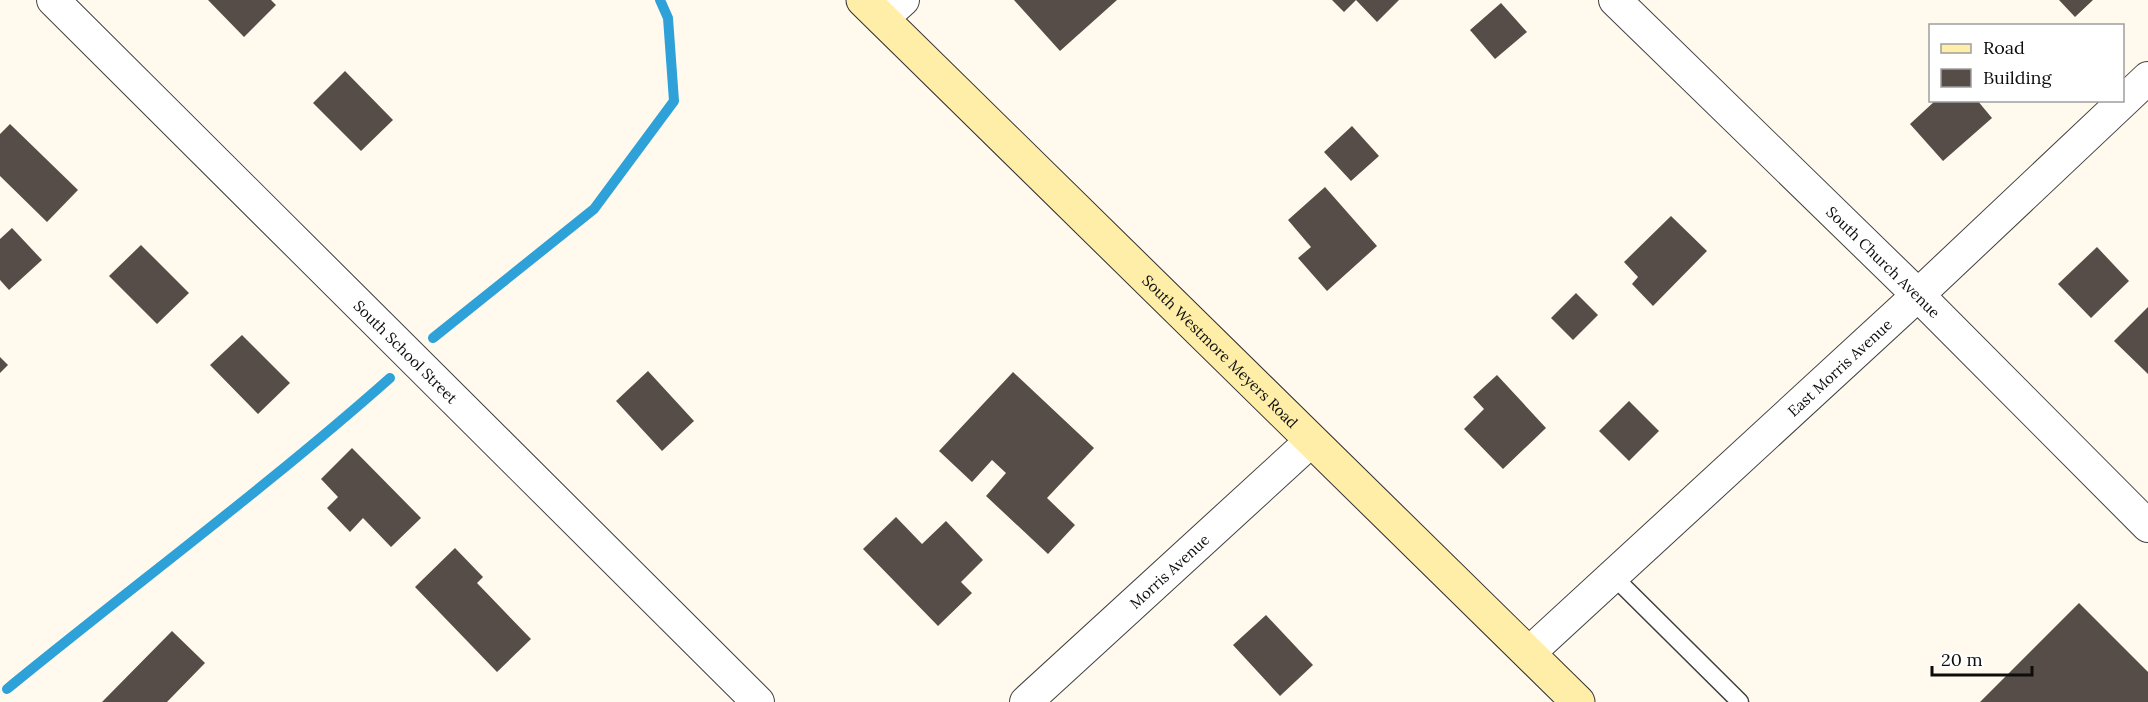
<svg xmlns="http://www.w3.org/2000/svg" width="2148" height="702" viewBox="0 0 2148 702" font-family="Lora,serif">
<style>
.lines{fill:none;stroke-linecap:round;stroke-linejoin:round}
.stream{stroke:#2ea2d8;stroke-width:10}
.building{fill:#564d48}
.lane-casing{stroke:#404040;stroke-width:19}
.street-casing{stroke:#404040;stroke-width:34}
.secondary-casing{stroke:#2f2f2f;stroke-width:35}
.lane{stroke:#fff;stroke-width:16}
.street{stroke:#fff;stroke-width:32}
.secondary{stroke:#ffeea8;stroke-width:33}
.labels{text-anchor:middle;dominant-baseline:central;stroke-width:6;stroke-linejoin:round;paint-order:stroke}
.street-label{font-size:15px;fill:#0d0d0d;stroke:#fff}
</style>
<rect width="100%" height="100%" fill="#fffaed"/>
<g class="lines">
<!-- stream -->
<path class="stream" d="M433,338L594,209L674,101L668,18L660,0
M7,689C134,585 267,487 390,378"/>
</g>
<!-- building -->
<path class="building" d="M208,0H271L276,5L244,37Z
M1014,0H1117L1060,51Z
M1332,0H1399L1377,22L1356,0L1344,12Z
M2059,0H2093L2075,17Z
M1501,3L1527,32L1495,59L1470,30Z
M345,71L393,120L361,151L313,103Z
M1936,100H1977L1992,118L1943,161L1910,124Z
M10,124L78,190L47,222L0,176V134Z
M1352,126L1379,156L1351,181L1324,152Z
M1325,187L1377,246L1327,291L1298,258L1311,247L1288,220Z
M1671,216L1707,251L1653,306L1632,284L1638,277L1624,262Z
M12,228L42,260L9,290L0,280V239Z
M141,245L189,293L157,324L109,276Z
M2097,247L2129,281L2091,318L2058,284Z
M1576,293L1598,315L1573,340L1551,318Z
M2148,307V374L2114,341Z
M242,335L290,383L258,414L210,365Z
M0,357L8,365L0,373Z
M648,371L694,421L662,451L616,401Z
M1013,372L1094,448L1047,498L1075,525L1048,554L986,496L1006,473L992,460L972,482L939,451Z
M1497,375L1546,428L1503,469L1464,429L1484,409L1473,397Z
M1629,401L1659,431L1629,461L1599,431Z
M352,448L421,518L391,547L363,518L350,532L327,508L338,497L321,479Z
M896,517L922,544L946,521L983,560L961,582L972,593L938,626L863,549Z
M455,548L483,577L477,583L531,639L497,672L415,587Z
M2079,603L2148,672V702H1980Z
M1266,615L1313,665L1280,696L1233,645Z
M172,631L205,663L167,702H102Z"/>
<g class="lines">
<!-- lane casing -->
<g class="lane-casing">
<path id="lane" d="M1613,576L1740,702"/>
</g>
<!-- street casing -->
<g class="street-casing">
<g id="street">
<path id="s1" d="M53,0L758,702"/>
<path id="s2" d="M1615,0L1918,295L2148,526"/>
<path d="M882,19L903,0"/>
<path id="s3" d="M1529,653L1918,295L2148,78"/>
<path id="s4" d="M1026,702L1311,441"/>
</g>
</g>
<!-- secondary casing -->
<g class="secondary-casing">
<g id="secondary">
<path id="s5" d="M863,0L1578,702"/>
</g>
</g>
<!-- lane -->
<use href="#lane" class="lane"/>
<!-- street -->
<use href="#street" class="street"/>
<!-- secondary -->
<use href="#secondary" class="secondary"/>
</g>
<g class="labels">
<!-- street labels -->
<g class="street-label">
<text stroke="none"><textPath href="#s2" startOffset="375">South Church Avenue</textPath></text>
<text stroke="none"><textPath href="#s1" startOffset="498">South School Street</textPath></text>
<text stroke="none"><textPath href="#s5" startOffset="501">South Westmore Meyers Road</textPath></text>
<text stroke="none"><textPath href="#s3" startOffset="422">East Morris Avenue</textPath></text>
<text stroke="none"><textPath href="#s4" startOffset="194">Morris Avenue</textPath></text>
</g>
</g>
<!-- legend -->
<rect x="1929" y="24" width="195" height="78" fill="#ffffff" stroke="#9e9e9e" stroke-width="1.5"/>
<rect x="1941" y="44" width="30" height="9" fill="#ffeea8" stroke="#9e9e9e" stroke-width="1.5"/>
<text x="1983" y="54" font-size="18" fill="#0d0d0d">Road</text>
<rect x="1941" y="69" width="30" height="18" fill="#564d48" stroke="#9e9e9e" stroke-width="1.5"/>
<text x="1983" y="84" font-size="18" fill="#0d0d0d">Building</text>
<!-- scale -->
<path d="M1932 666v9h100v-9" fill="none" stroke="#0d0d0d" stroke-width="3"/>
<text x="1941" y="666" font-size="18" fill="#0d0d0d" stroke="#ffffff" stroke-width="4.5" paint-order="stroke">20 m</text>
</svg>
